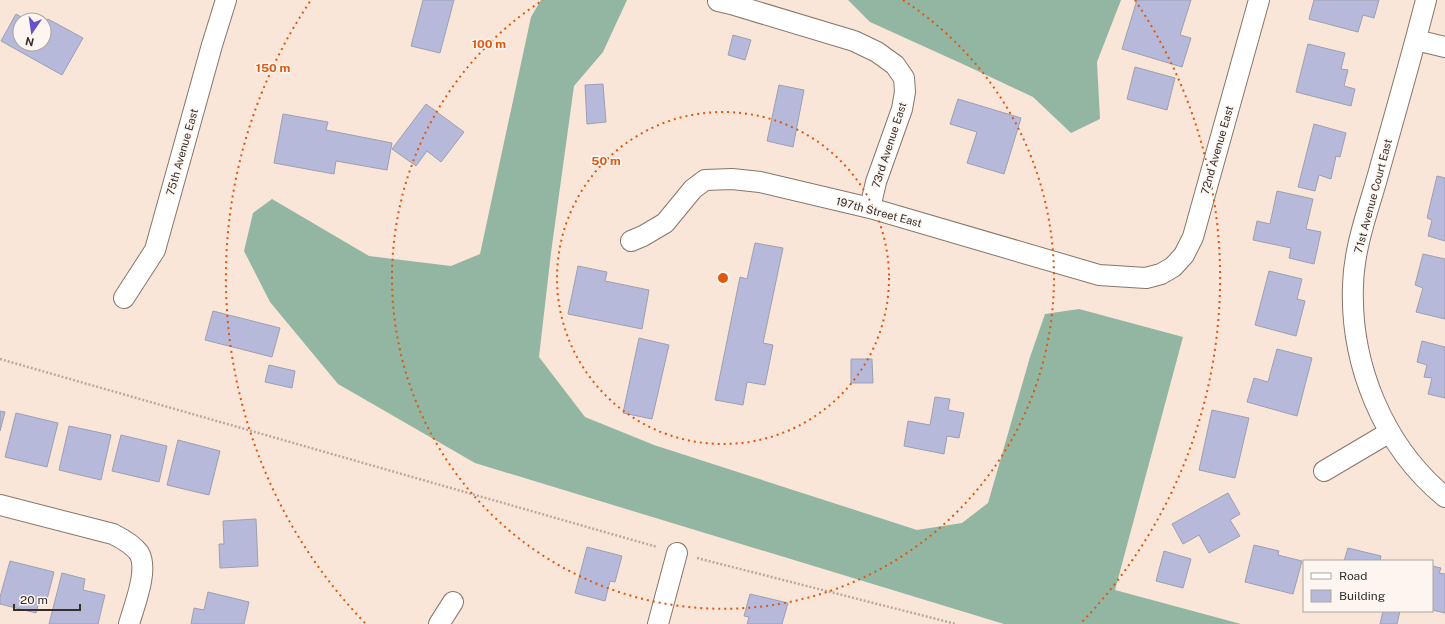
<svg xmlns="http://www.w3.org/2000/svg" width="1445" height="624" viewBox="0 0 1445 624" font-family="'Public Sans',sans-serif">
<style>
.forest{fill:#92b6a2}
.building{fill:#b7b9db;stroke:#9d9fb2}
.lines{fill:none;stroke-linecap:round;stroke-linejoin:round}
.street-casing{stroke:#87766a;stroke-width:22}
.path{stroke:#baaa9f;stroke-width:2.5;stroke-dasharray:2 2;stroke-linecap:butt}
.street{stroke:#fff;stroke-width:20}
.ring{fill:none;stroke:#df570d;stroke-width:2;stroke-dasharray:2 4}
.labels{text-anchor:middle;dominant-baseline:central;stroke-width:3;stroke-linejoin:round;paint-order:stroke}
.street-label{font-size:11px;fill:#362e29;stroke:#fdf5f0}
.centre{fill:#df570d;stroke:#fdf5f0;stroke-width:2}
.ring-label{font-size:12px;text-anchor:middle;font-weight:bold;fill:#df570d;stroke:#fdf5f0;stroke-width:3;stroke-linejoin:round;paint-order:stroke}
</style>
<rect width="100%" height="100%" fill="#f9e6d8"/>
<!-- forest -->
<path class="forest" d="M541,0H627L603,52L574,86L551,253L539,357L585,417L654,445L917,530L962,523L988,503L1030,357L1045,314L1079,309L1183,337L1115,590L1241,624H1004L475,463L338,384L270,302L244,251L253,213L272,199L369,256L451,266L480,254L531,17Z
M848,0H1121L1097,62L1100,119L1071,133L1033,97L967,66L870,22Z"/>
<!-- building -->
<path class="building" d="M423,0H454L440,53L411,46Z
M1137,0H1191L1180,35L1191,38L1182,67L1122,49Z
M1314,0H1379L1374,18L1363,15L1358,32L1309,19Z
M16,14L27,20H20V44H44V26L48,19L83,38L62,75L1,41Z
M733,35L751,40L745,60L728,55Z
M1308,44L1345,53L1341,69L1348,70L1344,86L1355,89L1351,106L1296,92Z
M1135,67L1175,78L1167,110L1127,99Z
M603,84L606,122L587,124L585,85Z
M779,85L804,90L793,147L767,141Z
M958,99L1021,118L1004,174L967,163L977,132L950,124Z
M426,104L464,132L441,162L427,151L416,166L392,149Z
M283,114L328,122L326,130L392,143L387,170L336,161L334,174L274,163Z
M1314,124L1346,133L1340,157L1336,156L1331,179L1319,175L1315,191L1298,187Z
M1437,176L1445,178V241L1428,236L1432,220L1427,218Z
M1277,191L1313,199L1306,229L1321,232L1314,264L1289,258L1291,248L1253,240L1257,221L1270,224Z
M755,243L783,248L763,343L773,345L765,385L747,382L743,405L715,400L740,277L747,279Z
M1423,254L1445,259V319L1416,312L1423,288L1415,285Z
M578,266L607,272L605,281L649,290L642,329L568,314Z
M1269,271L1302,279L1297,299L1305,301L1296,336L1255,325Z
M213,311L280,328L272,357L205,340Z
M639,338L669,345L652,419L623,413Z
M1422,341L1445,347V398L1428,394L1432,378L1424,377L1427,365L1417,362Z
M1277,349L1312,358L1297,416L1247,402L1254,378L1268,382Z
M851,359H872L873,383H851Z
M269,365L295,371L292,388L265,382Z
M935,397L950,399L948,410L964,413L959,438L947,436L944,454L904,446L908,421L930,425Z
M1212,410L1249,418L1235,478L1199,470Z
M0,411L5,412L0,431Z
M16,413L58,423L47,467L5,457Z
M69,426L111,435L101,480L59,470Z
M121,435L167,446L159,482L112,471Z
M178,440L220,451L209,495L167,485Z
M1228,493L1240,514L1230,520L1240,536L1209,553L1199,535L1183,544L1172,524Z
M256,519L258,566L220,568L219,544H224L223,521Z
M1254,545L1279,551L1278,555L1302,561L1293,594L1245,582Z
M587,547L622,556L615,582L610,581L605,601L575,593Z
M1348,548L1381,556L1380,561H1344Z
M1164,551L1191,559L1183,588L1156,581Z
M10,561L54,572L46,603L39,601L36,613L0,604V597Z
M1432,566L1441,568L1439,573L1445,574V613L1432,610Z
M62,573L85,579L83,590L105,595L98,624H49Z
M208,592L249,602L244,624H191L194,608L204,610Z
M750,594L788,603L782,624H747L749,617L744,616Z
M1383,611H1400L1397,624H1380Z"/>
<g class="lines">
<!-- street casing -->
<g class="street-casing">
<path id="street" d="M1426,0C1411,59 1394,117 1378,175C1368,211 1354,247 1353,285C1350,364 1383,446 1445,497
M718,1L731,4L854,41L877,52L895,65L904,78L905,92L902,109L876,182L870,208
M1416,40L1445,47
M631,241L643,236L665,223L693,189L705,180L732,179L760,182L870,208L1099,275L1146,278L1161,274L1173,267L1184,255L1193,237L1259,0
M124,298L155,250L212,45L226,0
M1324,471L1390,432
M0,505L113,534C121,538 134,546 139,553C149,570 134,606 129,624
M439,624L453,602
M658,624L677,553"/>
</g>
<!-- path -->
<path class="path" d="M0,359L657,547
M697,558L956,624"/>
<!-- street -->
<use href="#street" class="street"/>
</g>
<!-- distance rings -->
<g class="ring">
<circle cx="723" cy="278" r="166"/>
<path d="M903 0A331 331 0 1 1 543 0"/>
<path d="M365 623A497 497 0 0 1 311 0M1135 0A497 497 0 0 1 1081 623"/>
</g>
<g class="labels">
<!-- street labels -->
<g class="street-label">
<text transform="translate(889 145) rotate(-72)">73rd Avenue East</text>
<text transform="translate(1217 150) rotate(-74)">72nd Avenue East</text>
<text transform="translate(182 152) rotate(-74)">75th Avenue East</text>
<text transform="translate(1373 196) rotate(-75)">71st Avenue Court East</text>
<text transform="translate(879 212) rotate(15)">197th Street East</text>
</g>
</g>
<circle cx="723" cy="278" r="6" class="centre"/>
<g class="ring-label">
<text x="489" y="48">100 m</text>
<text x="273" y="72">150 m</text>
<text x="606" y="165">50 m</text>
</g>
<!-- legend -->
<rect x="1303" y="560" width="130" height="52" fill="#fdf5f0" stroke="#ada5a0"/>
<rect x="1311" y="573" width="20" height="6" fill="#ffffff" stroke="#ada5a0"/>
<text x="1339" y="580" font-size="12" fill="#362e29">Road</text>
<rect x="1311" y="590" width="20" height="12" fill="#b7b9db" stroke="#ada5a0"/>
<text x="1339" y="600" font-size="12" fill="#362e29">Building</text>
<!-- north arrow -->
<g transform="translate(32 32) rotate(193)"><circle r="19" fill="#fdf5f0" stroke="#ada5a0"/>
<path d="M0-3L7 15L0 10L-7 15Z" fill="#6752cb"/>
<text y="-6" font-size="11" font-weight="bold" text-anchor="middle" fill="#362e29">N</text>
</g>
<!-- scale -->
<path d="M14 604v6h66v-6" fill="none" stroke="#362e29" stroke-width="2"/>
<text x="20" y="604" font-size="12" fill="#362e29" stroke="#fdf5f0" stroke-width="3" paint-order="stroke">20 m</text>
</svg>
